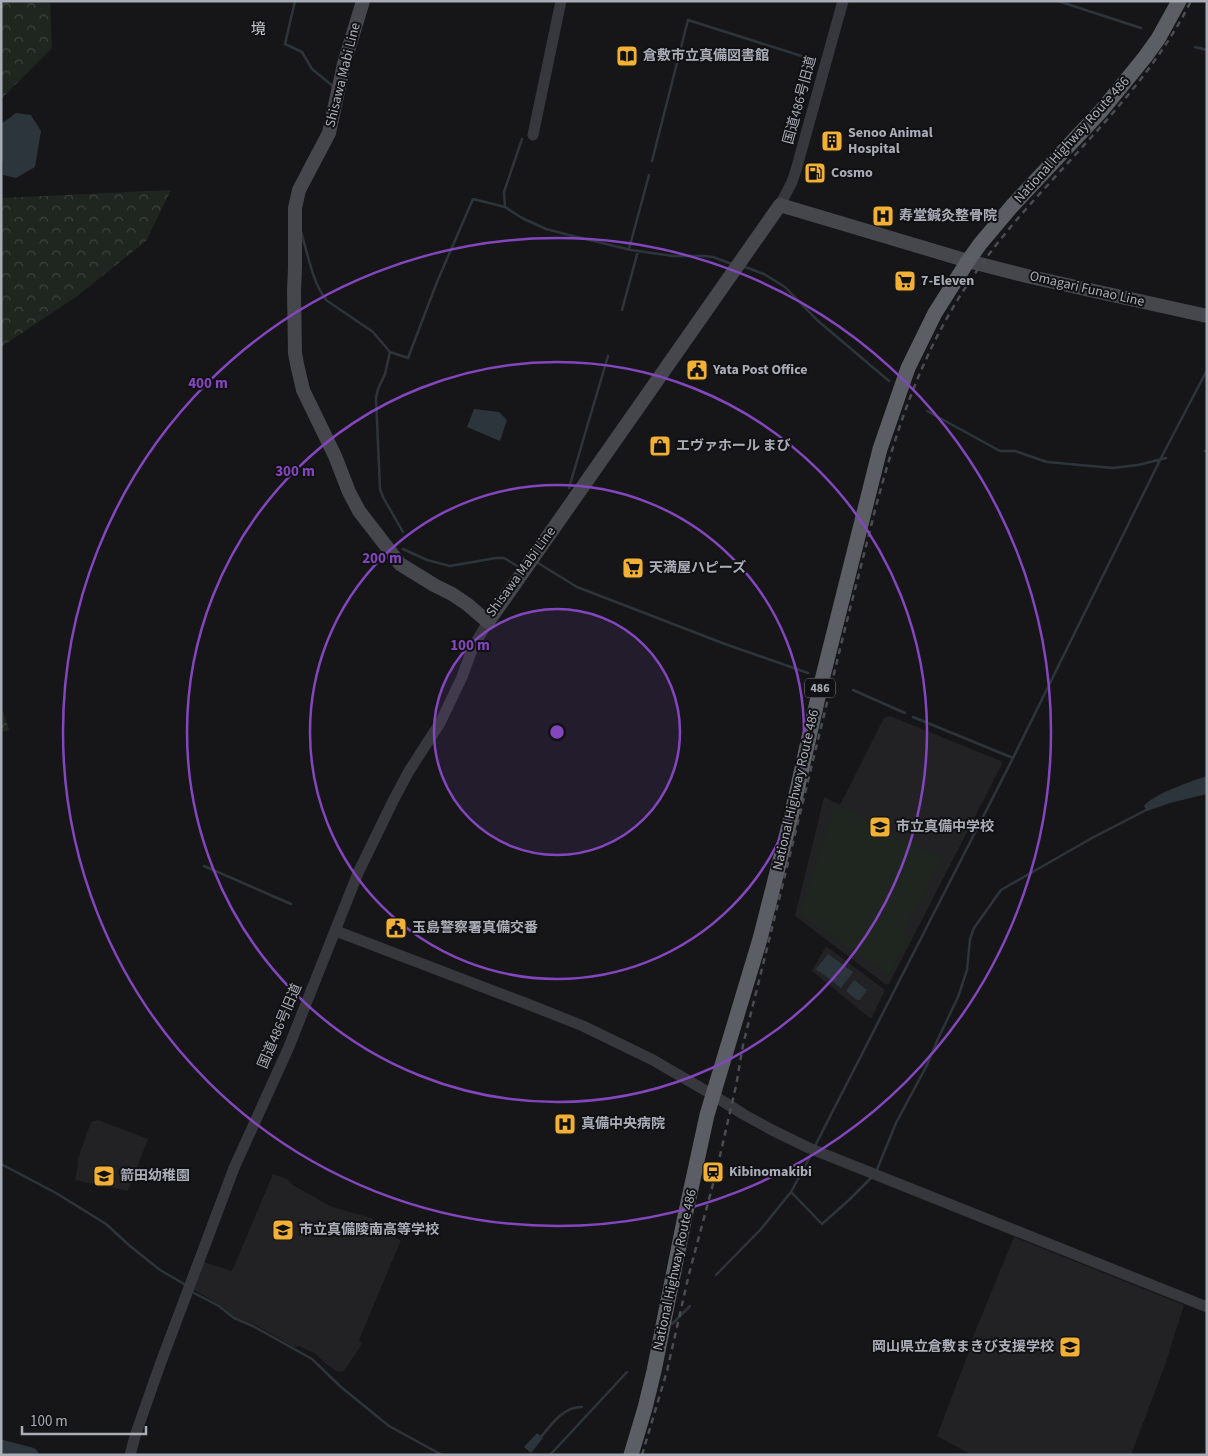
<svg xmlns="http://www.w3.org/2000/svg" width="1208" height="1456" viewBox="0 0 1208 1456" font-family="'Source Sans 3','Noto Sans JP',sans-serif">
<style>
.built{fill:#222225}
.forest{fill:url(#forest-crowns)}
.pitch{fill:#1e261f}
.water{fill:#2c353c}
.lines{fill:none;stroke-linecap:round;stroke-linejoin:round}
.stream{stroke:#2c353c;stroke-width:2.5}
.river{stroke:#2c353c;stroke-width:15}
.tertiary{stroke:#37383d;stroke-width:11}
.secondary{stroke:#45474d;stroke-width:14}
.trunk{stroke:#5b5e65;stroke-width:15}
.rail{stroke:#4a4c52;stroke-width:2.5;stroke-dasharray:6 5;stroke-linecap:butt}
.ring{fill:none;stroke:#8446be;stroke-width:2.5}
.labels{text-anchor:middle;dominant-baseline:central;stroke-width:4;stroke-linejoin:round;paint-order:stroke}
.shield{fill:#111113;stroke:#7b7e86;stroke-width:1}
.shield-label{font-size:12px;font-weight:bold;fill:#a8adb8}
.poi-label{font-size:14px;font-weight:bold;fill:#a8adb8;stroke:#111113;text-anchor:start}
.street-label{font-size:14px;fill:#a8adb8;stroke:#111113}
.neighbourhood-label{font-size:15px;fill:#c9ccd4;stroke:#111113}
.centre{fill:#8446be;stroke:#111113;stroke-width:2.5}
.ring-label{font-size:15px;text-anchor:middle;font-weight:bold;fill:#8446be;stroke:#111113;stroke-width:4;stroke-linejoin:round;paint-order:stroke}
</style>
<defs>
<pattern id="forest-crowns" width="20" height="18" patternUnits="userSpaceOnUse" patternTransform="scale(1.25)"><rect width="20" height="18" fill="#1e261f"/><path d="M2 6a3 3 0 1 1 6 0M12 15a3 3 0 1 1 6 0" fill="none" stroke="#3c433d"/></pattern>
</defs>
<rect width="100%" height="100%" fill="#161618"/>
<!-- built -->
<path class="built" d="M890,716L1001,761L1002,764L889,984H885L795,916L824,797L840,805L884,718Z
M826,946L885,990L871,1019L812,971Z
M98,1120L148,1139L128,1191L75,1180L78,1164V1158L91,1122Z
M273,1174L287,1179L293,1185L330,1206L339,1209L371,1218L399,1229L395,1238L401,1240L359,1340L362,1344L344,1371L338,1372L326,1364L316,1354L299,1346L294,1347L254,1324L235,1317L222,1306L194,1290L204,1262L232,1271Z
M1014,1237L1184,1305L1165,1365L1131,1455H972L937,1436L970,1349V1344Z"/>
<!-- forest -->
<path class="forest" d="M1,1H50L52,48L1,99Z
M171,190L146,241L76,297L1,347V198Z
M1,705L9,730L1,732Z"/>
<!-- pitch -->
<path class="pitch" d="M835,804L941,858L902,933L909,938L889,975L800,914Z"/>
<!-- water -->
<path class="water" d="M16,113L31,115L41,131L35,167L16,178L3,175V162L1,161V124Z
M474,409L499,412L507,420L500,441L467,427Z
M1207,776V794L1170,803L1147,811L1144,806C1153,794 1192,781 1207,776Z
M828,954L853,972L841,988L819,971L818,972L816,969Z
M854,980L867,990L860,1000H857L846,991Z
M537,1433L543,1438L531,1453L524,1447Z"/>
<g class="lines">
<!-- stream -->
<path class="stream" d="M295,1L285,44L302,52L312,69L334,87
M1058,1L1141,28
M1195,47L1207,50
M522,139L504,192L505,207L522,218L546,229L569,235L631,250L673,256H704L713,257L732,264
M652,161L688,20L814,60
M301,232C308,254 312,281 326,300L373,332L390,352L385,374L378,389L376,398L380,489L383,497L403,532
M629,249L649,175
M745,267L764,274L785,287L817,320L889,381
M622,310L638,251
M390,352L408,358L437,282L473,199L505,207
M927,411L1000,451H1015L1047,462L1113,468L1138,465L1166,458
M1205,451L1207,452
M569,488L608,356
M403,549L427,560L450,566L496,558H504L519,567L520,566
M538,563L577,587L725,644L808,673
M853,690L905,713
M913,717L1013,758
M204,866L291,904
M815,1146L1012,760L1161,458L1207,370
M1,1164L56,1193L106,1224L130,1246L160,1270L184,1284
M876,1172L896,1123L927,1065L937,1041L958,997L967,970L970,939L974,928L1001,890L1092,838L1148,809
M791,1192L822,1224L849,1200L873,1176
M716,1275L761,1229L791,1192L812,1153
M194,1293L219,1306L234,1318L253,1326L312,1359L341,1387L389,1426L442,1455
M672,1324L690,1306
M540,1438C551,1425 564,1406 582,1407
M550,1455L627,1372"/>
<!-- river -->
<path class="river" d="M1,1447L31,1455"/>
<!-- tertiary -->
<path class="tertiary" d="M533,135L561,1
M780,205L792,182L796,170L843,1
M336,931L525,1003L583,1026L653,1060L713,1095L743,1114L774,1131L809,1148L1207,1307
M130,1455L136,1433L161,1362L234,1168L288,1049L358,873L393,801L409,771L440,723L462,677L473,647L488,622"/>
<!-- secondary -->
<path class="secondary" d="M363,1L344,64L329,133L299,190L295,208V268L294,291L295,353L297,364L303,390L335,456L349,492L359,511L400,564L434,585L452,594L467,604L488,622L780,205L968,261L1031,277L1207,316"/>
<!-- trunk -->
<path class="trunk" d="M631,1455L645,1408L654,1371L684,1221L707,1115L760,939L791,817L821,684L880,449L908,368L935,313L968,261L980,244L1012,206L1102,110L1145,57L1158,39L1179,1"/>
<!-- rail -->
<path class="rail" d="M642,1455L667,1371L689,1274L716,1173L736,1086L743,1045C776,913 808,781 840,649C851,604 863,559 874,514C892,446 912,380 947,318C973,271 1008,228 1045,188C1098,129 1155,73 1191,1"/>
</g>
<!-- distance rings -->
<circle cx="557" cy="732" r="123" fill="#8446be" fill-opacity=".12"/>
<g class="ring">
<circle cx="557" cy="732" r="123"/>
<circle cx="557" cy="732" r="247"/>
<circle cx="557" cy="732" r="370"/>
<circle cx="557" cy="732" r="494"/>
</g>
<!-- icons -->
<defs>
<g id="library-square" transform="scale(1.125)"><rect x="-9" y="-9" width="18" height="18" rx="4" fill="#f2b134" stroke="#111113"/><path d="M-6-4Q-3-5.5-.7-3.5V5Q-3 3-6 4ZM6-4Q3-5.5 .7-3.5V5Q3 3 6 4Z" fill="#111"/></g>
<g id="building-square" transform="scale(1.125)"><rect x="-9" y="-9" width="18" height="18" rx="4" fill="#f2b134" stroke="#111113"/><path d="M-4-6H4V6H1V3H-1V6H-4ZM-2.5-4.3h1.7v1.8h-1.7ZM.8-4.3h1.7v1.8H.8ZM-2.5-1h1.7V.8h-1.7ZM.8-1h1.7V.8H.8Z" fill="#111"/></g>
<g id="fuel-square" transform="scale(1.125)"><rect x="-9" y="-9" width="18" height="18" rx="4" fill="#f2b134" stroke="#111113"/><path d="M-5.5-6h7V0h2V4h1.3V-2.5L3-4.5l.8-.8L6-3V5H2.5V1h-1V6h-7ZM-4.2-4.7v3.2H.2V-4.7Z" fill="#111"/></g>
<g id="hospital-square" transform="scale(1.125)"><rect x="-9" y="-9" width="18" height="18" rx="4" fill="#f2b134" stroke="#111113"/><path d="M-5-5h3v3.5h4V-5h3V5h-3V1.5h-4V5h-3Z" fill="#111"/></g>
<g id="supermarket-square" transform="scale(1.125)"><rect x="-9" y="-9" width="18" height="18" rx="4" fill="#f2b134" stroke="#111113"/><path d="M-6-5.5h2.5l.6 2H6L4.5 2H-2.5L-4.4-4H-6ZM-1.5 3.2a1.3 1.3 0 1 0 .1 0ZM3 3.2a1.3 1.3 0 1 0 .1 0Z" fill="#111"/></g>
<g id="civic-square" transform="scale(1.125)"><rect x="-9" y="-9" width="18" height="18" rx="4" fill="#f2b134" stroke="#111113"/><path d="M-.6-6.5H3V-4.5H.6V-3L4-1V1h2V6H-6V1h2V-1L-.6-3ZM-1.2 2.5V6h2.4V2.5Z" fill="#111"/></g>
<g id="shop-square" transform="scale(1.125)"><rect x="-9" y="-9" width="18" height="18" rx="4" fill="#f2b134" stroke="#111113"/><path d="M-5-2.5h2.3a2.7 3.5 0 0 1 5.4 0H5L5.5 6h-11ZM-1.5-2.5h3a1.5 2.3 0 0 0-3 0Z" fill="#111"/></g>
<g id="school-square" transform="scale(1.125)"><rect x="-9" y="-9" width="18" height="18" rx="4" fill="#f2b134" stroke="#111113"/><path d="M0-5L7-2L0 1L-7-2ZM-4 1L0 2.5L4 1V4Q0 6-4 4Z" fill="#111"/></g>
<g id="station-square" transform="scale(1.125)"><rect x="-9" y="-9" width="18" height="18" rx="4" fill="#f2b134" stroke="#111113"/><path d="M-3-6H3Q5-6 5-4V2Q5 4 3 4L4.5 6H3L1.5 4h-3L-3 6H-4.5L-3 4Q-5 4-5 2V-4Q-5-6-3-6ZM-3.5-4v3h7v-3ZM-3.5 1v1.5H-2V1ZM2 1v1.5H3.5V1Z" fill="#111"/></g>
</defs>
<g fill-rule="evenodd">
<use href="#library-square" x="627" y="56"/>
<use href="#building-square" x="832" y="141"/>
<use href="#fuel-square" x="815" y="173"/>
<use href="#hospital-square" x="883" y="216"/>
<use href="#supermarket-square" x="905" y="281"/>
<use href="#civic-square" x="697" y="370"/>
<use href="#shop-square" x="660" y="446"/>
<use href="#supermarket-square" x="633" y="568"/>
<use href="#school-square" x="880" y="827"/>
<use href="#civic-square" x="396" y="928"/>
<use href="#hospital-square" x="565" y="1124"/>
<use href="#station-square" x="713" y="1172"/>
<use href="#school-square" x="104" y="1176"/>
<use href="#school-square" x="283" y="1230"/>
<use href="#school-square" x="1070" y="1347"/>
</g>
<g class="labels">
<!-- shield labels -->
<rect class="shield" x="805" y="678.5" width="30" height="19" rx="4"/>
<g class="shield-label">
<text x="820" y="688">486</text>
</g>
<!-- poi labels -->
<g class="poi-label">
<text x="643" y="56">倉敷市立真備図書館</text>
<text x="848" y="133">Senoo Animal<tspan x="848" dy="16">Hospital</tspan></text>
<text x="831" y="173">Cosmo</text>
<text x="899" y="216">寿堂鍼灸整骨院</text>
<text x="921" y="281">7-Eleven</text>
<text x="713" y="370">Yata Post Office</text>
<text x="676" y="446">エヴァホール まび</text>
<text x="649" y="568">天満屋ハピーズ</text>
<text x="896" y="827">市立真備中学校</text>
<text x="412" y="928">玉島警察署真備交番</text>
<text x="581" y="1124">真備中央病院</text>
<text x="729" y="1172">Kibinomakibi</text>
<text x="120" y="1176">箭田幼稚園</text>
<text x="299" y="1230">市立真備陵南高等学校</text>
<text x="1054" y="1347" text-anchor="end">岡山県立倉敷まきび支援学校</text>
</g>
<!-- street labels -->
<g class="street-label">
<text transform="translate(343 75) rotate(-76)">Shisawa Mabi Line</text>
<text transform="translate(800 100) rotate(-75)">国道486号旧道</text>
<text transform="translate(1072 140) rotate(-48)">National Highway Route 486</text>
<text transform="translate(1087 289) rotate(13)">Omagari Funao Line</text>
<text transform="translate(521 572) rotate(-54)">Shisawa Mabi Line</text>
<text transform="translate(796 790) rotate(-77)">National Highway Route 486</text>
<text transform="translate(280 1026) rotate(-67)">国道486号旧道</text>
<text transform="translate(675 1270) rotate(-78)">National Highway Route 486</text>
</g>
<!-- neighbourhood labels -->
<g class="neighbourhood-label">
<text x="258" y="29">境</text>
</g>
</g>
<circle cx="557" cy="732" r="8" class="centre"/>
<g class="ring-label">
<text x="208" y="388">400 m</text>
<text x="295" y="476">300 m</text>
<text x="382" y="563">200 m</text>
<text x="470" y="650">100 m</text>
</g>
<!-- border -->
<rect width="1208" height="1456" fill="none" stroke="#a8adb8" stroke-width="5"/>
<!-- scale -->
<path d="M22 1426v8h124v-8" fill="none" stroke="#a8adb8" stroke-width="2.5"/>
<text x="30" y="1426" font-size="15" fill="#a8adb8" stroke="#111113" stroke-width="4" paint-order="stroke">100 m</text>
</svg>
